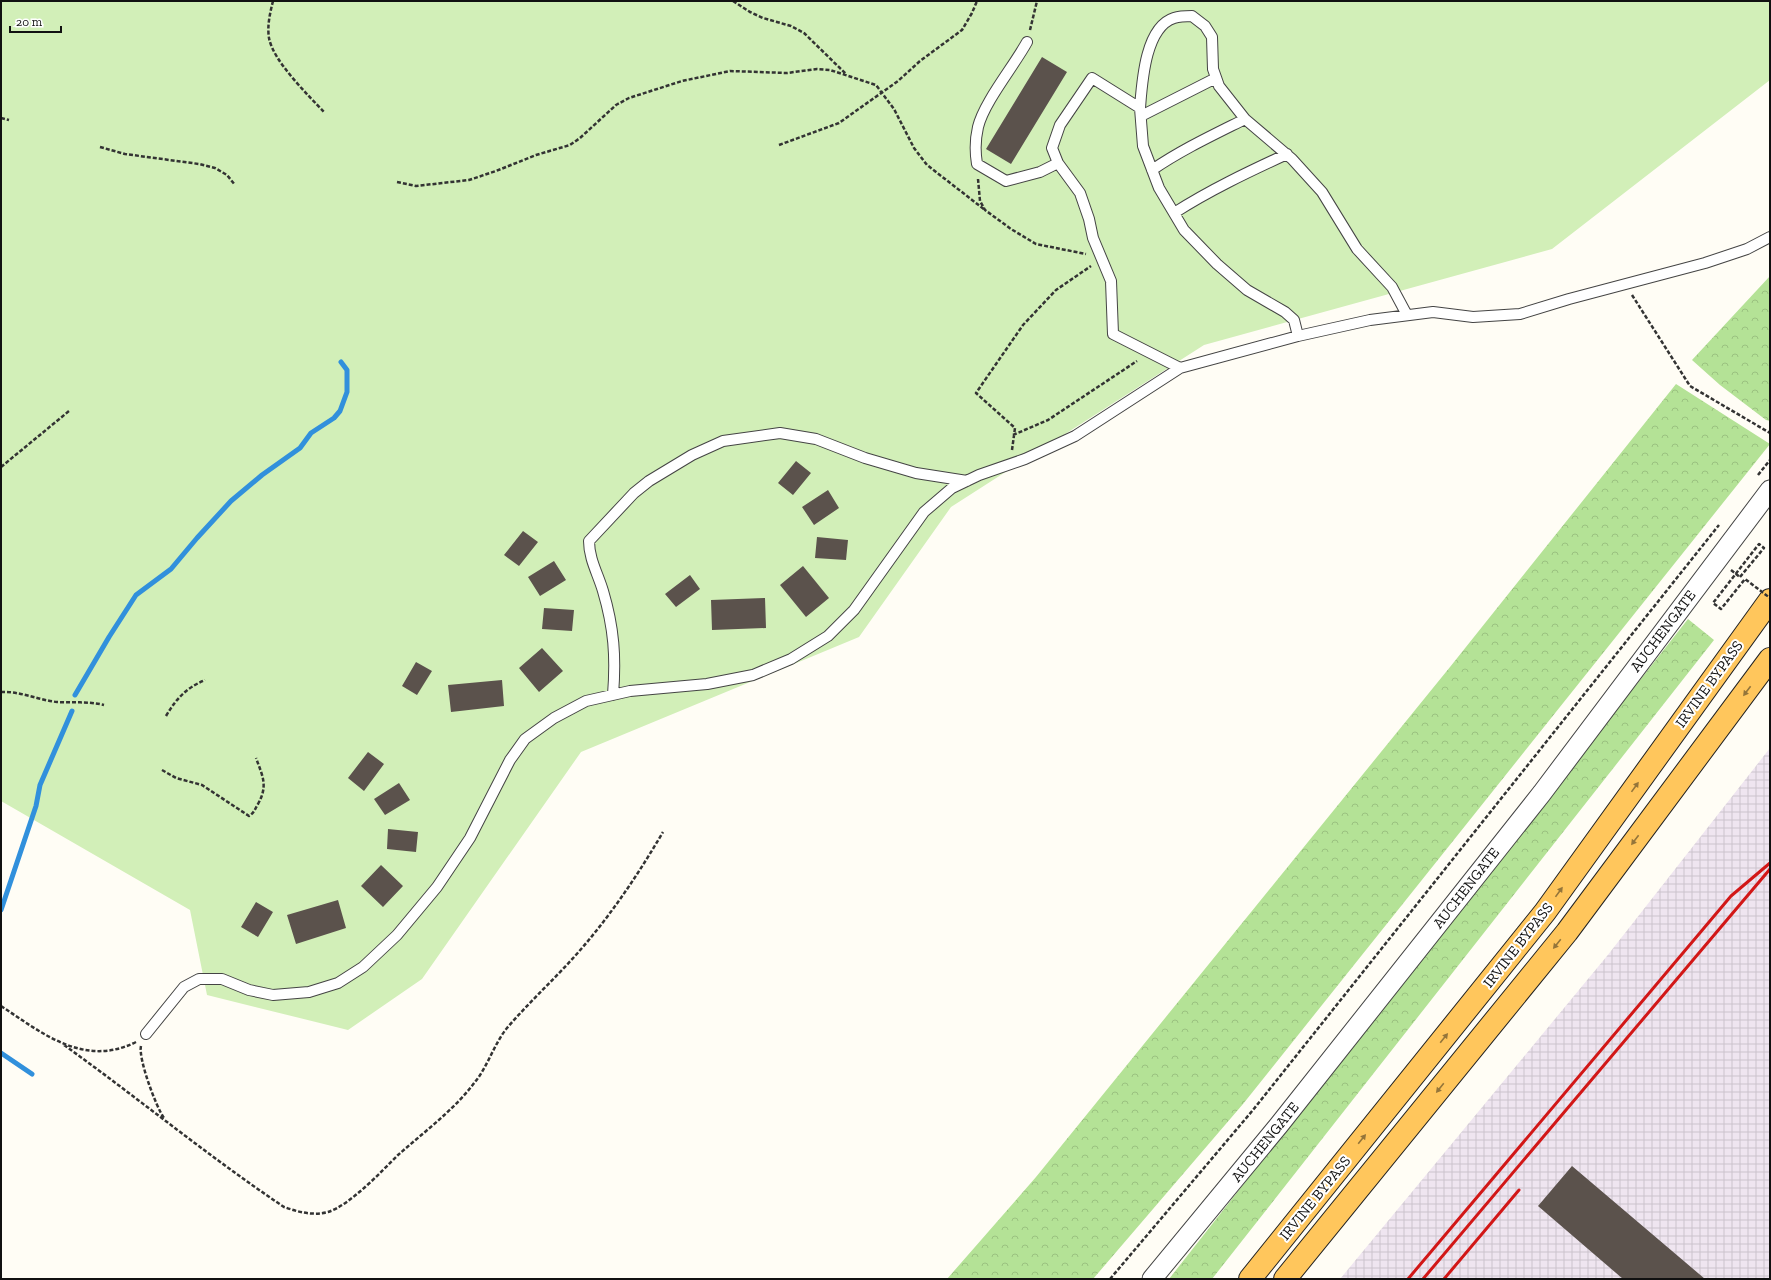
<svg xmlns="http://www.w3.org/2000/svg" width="1771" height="1280" viewBox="0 0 1771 1280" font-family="'Zilla Slab',serif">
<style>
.industrial{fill:url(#industrial-grid)}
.grass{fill:#d2efb8}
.forest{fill:url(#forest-crowns)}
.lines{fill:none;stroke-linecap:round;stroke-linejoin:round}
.stream{stroke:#3190dc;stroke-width:5}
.building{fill:#5b524c}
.service-casing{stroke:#444;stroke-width:12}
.minor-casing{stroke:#444;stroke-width:21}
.trunk-casing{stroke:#222;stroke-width:24}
.path{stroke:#333;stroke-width:2.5;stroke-dasharray:4 2;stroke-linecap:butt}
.service{stroke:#fff;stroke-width:10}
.minor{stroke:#fff;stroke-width:19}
.trunk{stroke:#ffc65c;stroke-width:22}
.rail{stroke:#d21717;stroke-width:3}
.path-bridge{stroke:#333;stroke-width:2.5;stroke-dasharray:4 2;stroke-linecap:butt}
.oneway{fill:#94753a}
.labels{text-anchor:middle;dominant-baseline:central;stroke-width:4;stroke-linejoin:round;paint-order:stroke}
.street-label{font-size:15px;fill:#111;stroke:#fff}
</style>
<defs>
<pattern id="industrial-grid" width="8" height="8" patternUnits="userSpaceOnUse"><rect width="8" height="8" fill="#efe5f0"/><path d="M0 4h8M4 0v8" fill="none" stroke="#ccc3cd"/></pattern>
<pattern id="forest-crowns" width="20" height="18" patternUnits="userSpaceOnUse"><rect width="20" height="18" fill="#b4e296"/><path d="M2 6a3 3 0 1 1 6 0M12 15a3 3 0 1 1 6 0" fill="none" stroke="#9ac180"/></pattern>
</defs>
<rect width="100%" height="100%" fill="#fffdf5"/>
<!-- industrial -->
<path class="industrial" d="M1770,748V1279H1340L1607,956Z"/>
<!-- grass -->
<path class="grass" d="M1,1H1770V80L1552,249L1204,345L951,507L859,637L581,752L422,979L348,1030L207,995L190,910L1,801Z"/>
<!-- forest -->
<path class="forest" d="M1770,276V421L1766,420L1720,385L1692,360Z
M1676,384L1770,444L1243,1104L1093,1279H947L1036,1177L1450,667Z
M1688,619L1714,640L1212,1279H1169Z"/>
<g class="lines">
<!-- stream -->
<path class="stream" d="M75,695L109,637L136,595L171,569L197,538L231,501L262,475L300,448L311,433L334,418L340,411L347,392V370L341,362
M1,910L36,806L40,785L72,711
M1,1053L32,1074"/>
</g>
<!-- building -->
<path class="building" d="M1042,57L1067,72L1011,164L986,149Z
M796,461L811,473L793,495L778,483Z
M828,490L839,508L814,525L802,507Z
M523,531L538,542L519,566L504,555Z
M817,537L848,540L846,560L815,558Z
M554,561L566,580L540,596L528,577Z
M803,566L829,598L806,617L780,585Z
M690,575L700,589L676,607L665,594Z
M765,598L766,628L712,630L711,600Z
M544,608L574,610L572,631L542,629Z
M542,648L563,671L539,692L519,668Z
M416,662L432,671L417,695L402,686Z
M502,680L504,706L451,712L448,685Z
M368,752L384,764L364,791L348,778Z
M399,783L410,800L385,815L374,799Z
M388,829L418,832L416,852L387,849Z
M381,865L403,886L383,907L361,886Z
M338,900L346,928L296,944L287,915Z
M256,902L273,912L258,937L241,927Z
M1572,1166L1705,1279H1623L1538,1206Z"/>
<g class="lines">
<!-- service casing -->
<g class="service-casing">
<path id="service" d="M1027,42C1014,66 984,102 978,127C975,140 975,152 977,164L1006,181L1040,172L1058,163
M1140,108C1142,83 1145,27 1174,18C1180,16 1187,16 1192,16L1205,26L1212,37L1213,69L1219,86L1245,119L1292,159L1322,192L1357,249L1392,287L1407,315
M1141,116L1216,78
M1152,170C1181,150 1213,135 1245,119
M1174,213C1210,190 1248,172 1287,154
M1298,336L1294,320L1285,312L1247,290L1217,264L1184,230L1159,188L1143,146L1140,108L1092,78L1060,125L1052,148L1058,163L1080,193L1089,219L1093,238L1111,281L1113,334L1180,368L1298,336L1370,320L1433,312L1473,317L1520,314L1569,299L1705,263L1747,249L1770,237
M613,695C616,657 614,628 603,591C598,574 589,559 589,541L634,493L649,481L692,455L723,441L780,433L816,439L865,458L916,473L967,481
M146,1034L184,987L199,979H222L249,990L273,995L309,992L338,983L363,967L397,935L437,887L470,838L510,760L525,739L554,718L586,701L630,691L707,684L753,675L791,659L828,636L854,610L924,512L952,488L979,475L1025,459L1075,436L1180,368"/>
</g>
<!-- minor casing -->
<g class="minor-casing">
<path id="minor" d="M1152,1279L1279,1125L1542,793L1770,490"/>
</g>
<!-- trunk casing -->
<g class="trunk-casing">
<path id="trunk" d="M1250,1279L1545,912L1770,600
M1285,1279L1567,932L1770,659"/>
</g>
<!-- path -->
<path class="path" d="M273,1C270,13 267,26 269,38C273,61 308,95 324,112
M733,1L750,12L763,18L791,26L804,33L846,74
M1030,30L1037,1
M1,118L9,120
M779,145L839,123L898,81L920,61L962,30L972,13L977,1
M100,147L125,154L199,164L215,168L227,175L235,185
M978,179L980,201L985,210L1011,229L1036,244L1086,254
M397,182L416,186L469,180L496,171L536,155L570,145L580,138L616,105L629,98L682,81L730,71L787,73L817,69L830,70L876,85L894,109L914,148L927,165L985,210
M1632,295L1690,386L1770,433
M1013,435L1048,420L1137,361
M1012,450L1015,428L976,393L1023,325L1056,290L1091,266
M1,467L69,411
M1758,475L1770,460
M1731,570L1740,577
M1,692C20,691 38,700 57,702C73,703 88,701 104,705
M166,716C176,699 186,688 205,680
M162,770L176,778L202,785L249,816C254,813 255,809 258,804C268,786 263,777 256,758
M1,1006C42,1033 84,1068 136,1042
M64,1045C138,1098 208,1156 284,1207C298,1212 313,1216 328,1212C350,1205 381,1172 398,1155C424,1132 454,1110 475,1082C488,1066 494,1044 507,1028C531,1000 558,976 582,948C613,912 639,873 663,832
M141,1046C138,1058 156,1107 164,1118
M1110,1279L1253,1110L1719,525"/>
<!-- service -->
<use href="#service" class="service"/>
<!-- minor -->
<use href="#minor" class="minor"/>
<!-- trunk -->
<use href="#trunk" class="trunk"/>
<!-- rail -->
<path class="rail" d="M1408,1279L1731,896L1770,863
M1423,1279L1770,869
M1444,1279L1519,1190"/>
<!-- path-bridge -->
<path class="path-bridge" d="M1740,577L1764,548L1759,544L1713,603L1721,609L1745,579L1770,598"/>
</g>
<!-- one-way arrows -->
<defs><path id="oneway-solid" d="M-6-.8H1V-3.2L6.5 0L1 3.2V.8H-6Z"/></defs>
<g class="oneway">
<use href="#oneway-solid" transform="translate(1747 691) rotate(127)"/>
<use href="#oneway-solid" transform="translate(1635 787) rotate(-54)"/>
<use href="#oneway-solid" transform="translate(1635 840) rotate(127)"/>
<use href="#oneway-solid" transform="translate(1559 892) rotate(-54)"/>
<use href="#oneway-solid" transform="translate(1557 944) rotate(129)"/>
<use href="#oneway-solid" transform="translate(1444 1038) rotate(-51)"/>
<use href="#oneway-solid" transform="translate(1440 1088) rotate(129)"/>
<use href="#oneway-solid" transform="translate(1362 1139) rotate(-51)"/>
</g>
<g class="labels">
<!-- street labels -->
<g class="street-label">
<text transform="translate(1663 631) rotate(-53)">AUCHENGATE</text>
<text transform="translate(1709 684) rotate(-54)">IRVINE BYPASS</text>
<text transform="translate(1466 888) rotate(-52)">AUCHENGATE</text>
<text transform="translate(1518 945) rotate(-52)">IRVINE BYPASS</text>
<text transform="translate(1265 1142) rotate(-51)">AUCHENGATE</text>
<text transform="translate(1315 1198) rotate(-51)">IRVINE BYPASS</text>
</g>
</g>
<!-- border -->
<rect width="1771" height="1280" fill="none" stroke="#111111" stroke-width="4"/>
<!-- scale -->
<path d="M10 26v6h51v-6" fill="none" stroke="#111111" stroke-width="2"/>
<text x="16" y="26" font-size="12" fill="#111111" stroke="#ffffff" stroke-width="3" paint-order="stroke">20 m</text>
</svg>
